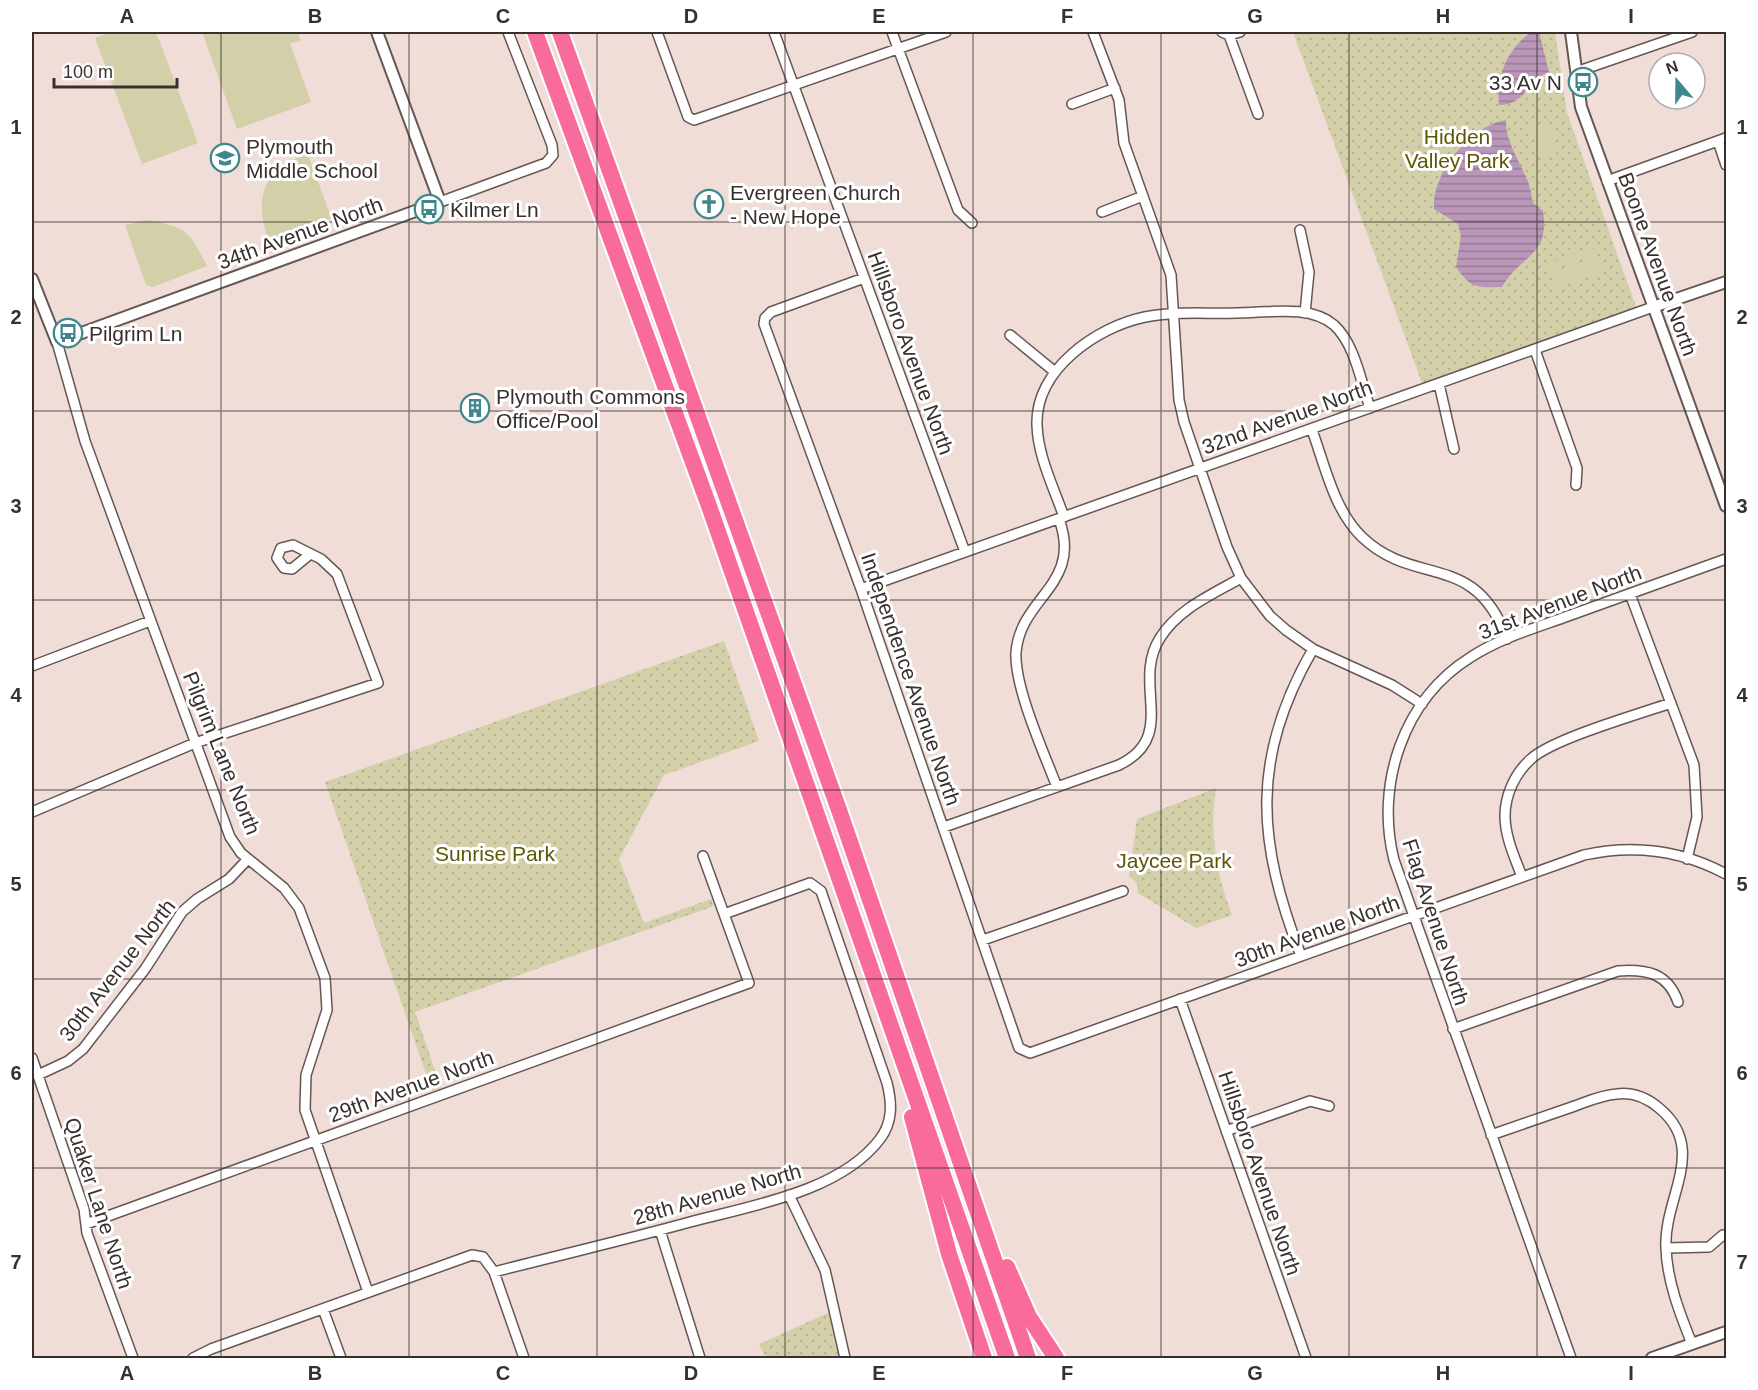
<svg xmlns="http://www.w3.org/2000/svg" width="1758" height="1390" viewBox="0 0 1758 1390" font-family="Helvetica,sans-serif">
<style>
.green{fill:url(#green-dots)}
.pitch{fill:#d3d0a9}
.water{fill:url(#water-rules)}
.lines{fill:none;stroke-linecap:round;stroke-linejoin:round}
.minor-casing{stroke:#665752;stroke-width:12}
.tertiary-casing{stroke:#665752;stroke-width:14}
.motorway-casing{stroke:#fff;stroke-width:20}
.minor{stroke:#fff;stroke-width:9}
.tertiary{stroke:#fff;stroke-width:10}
.motorway{stroke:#f86b9a;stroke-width:16}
.grid{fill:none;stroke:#37302e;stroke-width:1.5;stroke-opacity:0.55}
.labels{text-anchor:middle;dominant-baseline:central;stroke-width:6;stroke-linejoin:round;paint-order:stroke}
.poi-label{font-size:21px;fill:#37302e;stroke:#fff;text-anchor:start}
.park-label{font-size:21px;fill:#5e5603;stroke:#fff}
.street-label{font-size:21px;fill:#37302e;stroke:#fff}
.neatline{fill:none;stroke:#37302e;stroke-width:2}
.grid-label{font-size:20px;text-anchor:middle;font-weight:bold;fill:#37302e}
</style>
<defs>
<pattern id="green-dots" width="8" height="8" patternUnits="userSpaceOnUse" patternTransform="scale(1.5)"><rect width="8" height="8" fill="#d3d0a9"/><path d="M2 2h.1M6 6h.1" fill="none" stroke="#b6b392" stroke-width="1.8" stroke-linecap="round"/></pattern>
<pattern id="water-rules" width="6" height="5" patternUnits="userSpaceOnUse" patternTransform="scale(1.5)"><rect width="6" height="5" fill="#ba96b8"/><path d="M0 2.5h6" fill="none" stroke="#987b96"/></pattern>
</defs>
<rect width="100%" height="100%" fill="#f0ddd8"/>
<!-- green -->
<path class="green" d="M1293,32H1555L1567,113L1636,307L1422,383Z
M724,641L759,741L664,775L619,859L644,923L711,899L714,906L415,1012L441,1088L432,1091L325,782Z
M1216,788C1209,831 1216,874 1232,915L1196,928L1138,893L1137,883L1129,876L1137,819Z
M830,1312L840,1358H766L759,1344Z"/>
<!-- pitch -->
<path class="pitch" d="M112,32H156L198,143L142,164L95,38Z
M202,32H298L301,41L290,43L311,102L237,129Z
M1548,123L1558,152L1541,158L1531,128Z
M308,154L331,217L327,223L270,245C260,219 256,189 278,168C285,162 299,158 308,154Z
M147,220C186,227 189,230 207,266L153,287L146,285L125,225Z
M1593,248L1603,276L1590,280L1580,253Z
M1576,254L1586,282L1573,286L1563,259Z
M1559,260L1569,287L1556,292L1547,264Z"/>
<!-- water -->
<path class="water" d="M1531,32H1539L1549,72C1528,79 1526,105 1499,105C1496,75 1507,50 1531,32Z
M1506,120C1505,150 1532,173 1532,202L1543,211C1550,257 1521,254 1502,287C1476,288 1471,288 1456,267L1461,236L1458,224L1434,209C1432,173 1470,126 1506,120Z"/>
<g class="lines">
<!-- minor casing -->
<g class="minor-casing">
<path id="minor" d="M657,32L688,117L694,120L946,32
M774,32L965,552
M892,32L958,210L972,223
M1093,32L1119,100L1124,143L1171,275L1179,400L1184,422L1227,547L1241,578L1270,616L1286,630L1313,649L1392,685L1422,704
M1222,32L1229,35L1240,32
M1229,35L1258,114
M1576,72L1692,32
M1072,104L1115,88
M1718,141L1726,165
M1607,181L1726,138
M440,202L546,163L553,155L552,145L508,32
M1102,212L1143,196
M1300,230L1309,272L1305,313
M864,278L771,312L765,318L764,324L861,589L1019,1048L1030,1053L1584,855C1634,844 1681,850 1726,874
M1010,335L1055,372
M57,342L85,441L230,837L241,853L284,888L299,908L325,978L327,1010L306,1075L305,1110L368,1292
M1535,350L1577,468L1576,485
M1439,384L1454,449
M1312,430C1325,466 1334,510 1362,537C1415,588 1475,550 1507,639
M1064,517C1054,488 1038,457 1037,425C1035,370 1096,327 1145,317C1175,311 1206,314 1236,313C1267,313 1309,304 1334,325C1355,344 1361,382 1370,408
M861,589L1653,307
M1630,594L1694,765L1697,817L1687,859
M32,666L150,621
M1057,787C1044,753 1014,687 1016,652C1021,596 1083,585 1059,519
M32,812L195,743L378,683L337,574L321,559L293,545L281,548L277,558L284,568L292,569L309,555
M944,827L1119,765C1179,736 1131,684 1160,638C1178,609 1211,595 1241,578
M1522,877C1515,858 1505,837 1505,816C1505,795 1515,773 1531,759C1552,739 1639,714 1671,703
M983,940L1123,891
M1301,956C1257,841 1250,759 1313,649
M1180,999L1306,1358
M1453,1029L1618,971C1647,969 1668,973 1678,1002
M32,1058L84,1209L87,1233L133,1358
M38,1075L68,1061L83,1049L145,969L182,912L197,899L229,879L248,859
M1226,1131L1310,1101L1329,1106
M1491,1135C1517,1126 1543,1117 1569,1108C1584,1103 1600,1095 1617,1094C1633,1092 1647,1098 1659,1108C1709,1149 1663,1198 1666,1248C1667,1281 1680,1314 1692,1344
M789,1195L825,1270L845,1358
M86,1224L749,983L703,856
M660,1230L700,1358
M1666,1248L1709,1247L1723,1235
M494,1272C559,1255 625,1240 690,1222C750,1206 840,1192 880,1139C893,1122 892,1103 887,1083L821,891L810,883L724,914
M323,1309L341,1358
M193,1358L211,1349L472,1255L483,1257L494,1272L524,1358
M1571,1358L1394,860C1375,785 1403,699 1471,657C1500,638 1535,628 1568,616C1621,597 1673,578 1726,559"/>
</g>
<!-- tertiary casing -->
<g class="tertiary-casing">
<path id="tertiary" d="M1571,32L1581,107L1726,506
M32,279L57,342L440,202L377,32
M1653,307L1726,282
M1652,1358L1726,1332"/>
</g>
<!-- motorway casing -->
<g class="motorway-casing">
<path id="motorway" d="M535,32L709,506L1007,1358
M560,32L839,810L1028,1358
M912,1117L949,1254L984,1358
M1007,1267L1029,1317L1056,1358"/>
</g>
<!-- minor -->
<use href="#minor" class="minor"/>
<!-- tertiary -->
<use href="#tertiary" class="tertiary"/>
<!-- motorway -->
<use href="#motorway" class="motorway"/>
</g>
<!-- grid -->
<path class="grid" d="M221,32V1358M409,32V1358M597,32V1358M785,32V1358M973,32V1358M1161,32V1358M1349,32V1358M1537,32V1358M32,222H1726M32,411H1726M32,600H1726M32,790H1726M32,979H1726M32,1168H1726"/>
<!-- icons -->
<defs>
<g id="bus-ring" transform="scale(1.5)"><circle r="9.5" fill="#fff" stroke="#3f868d" stroke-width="1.5"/><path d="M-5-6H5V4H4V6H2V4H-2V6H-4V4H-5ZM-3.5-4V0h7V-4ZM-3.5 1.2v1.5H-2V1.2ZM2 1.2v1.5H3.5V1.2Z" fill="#3f868d"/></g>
<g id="school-ring" transform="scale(1.5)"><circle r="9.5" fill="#fff" stroke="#3f868d" stroke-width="1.5"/><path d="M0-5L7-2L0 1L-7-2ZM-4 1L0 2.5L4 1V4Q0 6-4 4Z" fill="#3f868d"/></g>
<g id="church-ring" transform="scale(1.5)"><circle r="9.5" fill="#fff" stroke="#3f868d" stroke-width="1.5"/><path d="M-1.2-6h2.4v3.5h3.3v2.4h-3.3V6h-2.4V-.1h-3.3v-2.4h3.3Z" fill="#3f868d"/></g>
<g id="building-ring" transform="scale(1.5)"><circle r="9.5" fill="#fff" stroke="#3f868d" stroke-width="1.5"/><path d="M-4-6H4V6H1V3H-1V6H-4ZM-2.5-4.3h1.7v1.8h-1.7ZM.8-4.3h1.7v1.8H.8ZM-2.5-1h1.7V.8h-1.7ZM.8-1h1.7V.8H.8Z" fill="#3f868d"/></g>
</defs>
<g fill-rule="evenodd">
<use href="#bus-ring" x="1583" y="82"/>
<use href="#school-ring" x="225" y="158"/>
<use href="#church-ring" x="709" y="204"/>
<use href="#bus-ring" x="429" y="209"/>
<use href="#bus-ring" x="68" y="333"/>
<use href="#building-ring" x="475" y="408"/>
</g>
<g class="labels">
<!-- poi labels -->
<g class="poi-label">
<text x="1562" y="82" text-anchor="end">33 Av N</text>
<text x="246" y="146">Plymouth<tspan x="246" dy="24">Middle School</tspan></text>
<text x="730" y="192">Evergreen Church<tspan x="730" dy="24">- New Hope</tspan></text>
<text x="450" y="209">Kilmer Ln</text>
<text x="89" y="333">Pilgrim Ln</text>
<text x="496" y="396">Plymouth Commons<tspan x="496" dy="24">Office/Pool</tspan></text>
</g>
<!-- park labels -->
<g class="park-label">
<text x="1457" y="136">Hidden<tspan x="1457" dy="24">Valley Park</tspan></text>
<text x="495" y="853">Sunrise Park</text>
<text x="1174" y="860">Jaycee Park</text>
</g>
<!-- street labels -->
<g class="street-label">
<text transform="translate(300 233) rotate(-20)">34th Avenue North</text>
<text transform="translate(1658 264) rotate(70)">Boone Avenue North</text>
<text transform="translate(911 353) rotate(70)">Hillsboro Avenue North</text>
<text transform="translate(1287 417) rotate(-20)">32nd Avenue North</text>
<text transform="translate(1560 602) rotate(-21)">31st Avenue North</text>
<text transform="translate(911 679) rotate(71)">Independence Avenue North</text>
<text transform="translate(222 753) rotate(68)">Pilgrim Lane North</text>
<text transform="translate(1436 922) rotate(72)">Flag Avenue North</text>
<text transform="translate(1317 931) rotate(-20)">30th Avenue North</text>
<text transform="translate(117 970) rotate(-52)">30th Avenue North</text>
<text transform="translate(411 1086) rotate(-20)">29th Avenue North</text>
<text transform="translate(1260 1173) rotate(71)">Hillsboro Avenue North</text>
<text transform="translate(717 1194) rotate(-16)">28th Avenue North</text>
<text transform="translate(99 1203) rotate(72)">Quaker Lane North</text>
</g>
</g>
<!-- border -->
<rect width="1758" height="1390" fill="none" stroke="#ffffff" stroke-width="66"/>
<!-- north arrow -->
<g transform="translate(1677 81) rotate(340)"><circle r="28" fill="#ffffff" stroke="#afacab" stroke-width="1.5"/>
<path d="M0-4.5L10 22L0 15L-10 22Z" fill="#3f868d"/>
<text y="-9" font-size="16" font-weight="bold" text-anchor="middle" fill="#37302e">N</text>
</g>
<!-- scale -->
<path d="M54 78v9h123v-9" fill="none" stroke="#37302e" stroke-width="3"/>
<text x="63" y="78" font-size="18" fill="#37302e" stroke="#ffffff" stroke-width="4.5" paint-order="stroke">100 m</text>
<rect x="33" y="33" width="1692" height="1324" class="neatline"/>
<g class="grid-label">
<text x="127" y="23">A</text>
<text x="315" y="23">B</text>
<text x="503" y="23">C</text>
<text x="691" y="23">D</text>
<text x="879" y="23">E</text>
<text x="1067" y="23">F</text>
<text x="1255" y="23">G</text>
<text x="1443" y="23">H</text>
<text x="1631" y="23">I</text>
<text x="16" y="134">1</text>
<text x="1742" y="134">1</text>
<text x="16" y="324">2</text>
<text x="1742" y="324">2</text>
<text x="16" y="513">3</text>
<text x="1742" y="513">3</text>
<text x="16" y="702">4</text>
<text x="1742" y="702">4</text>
<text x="16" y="891">5</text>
<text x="1742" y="891">5</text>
<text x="16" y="1080">6</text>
<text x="1742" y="1080">6</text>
<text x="16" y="1269">7</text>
<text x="1742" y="1269">7</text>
<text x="127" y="1380">A</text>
<text x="315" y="1380">B</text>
<text x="503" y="1380">C</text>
<text x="691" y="1380">D</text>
<text x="879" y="1380">E</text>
<text x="1067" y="1380">F</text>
<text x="1255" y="1380">G</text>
<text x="1443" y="1380">H</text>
<text x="1631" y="1380">I</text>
</g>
</svg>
